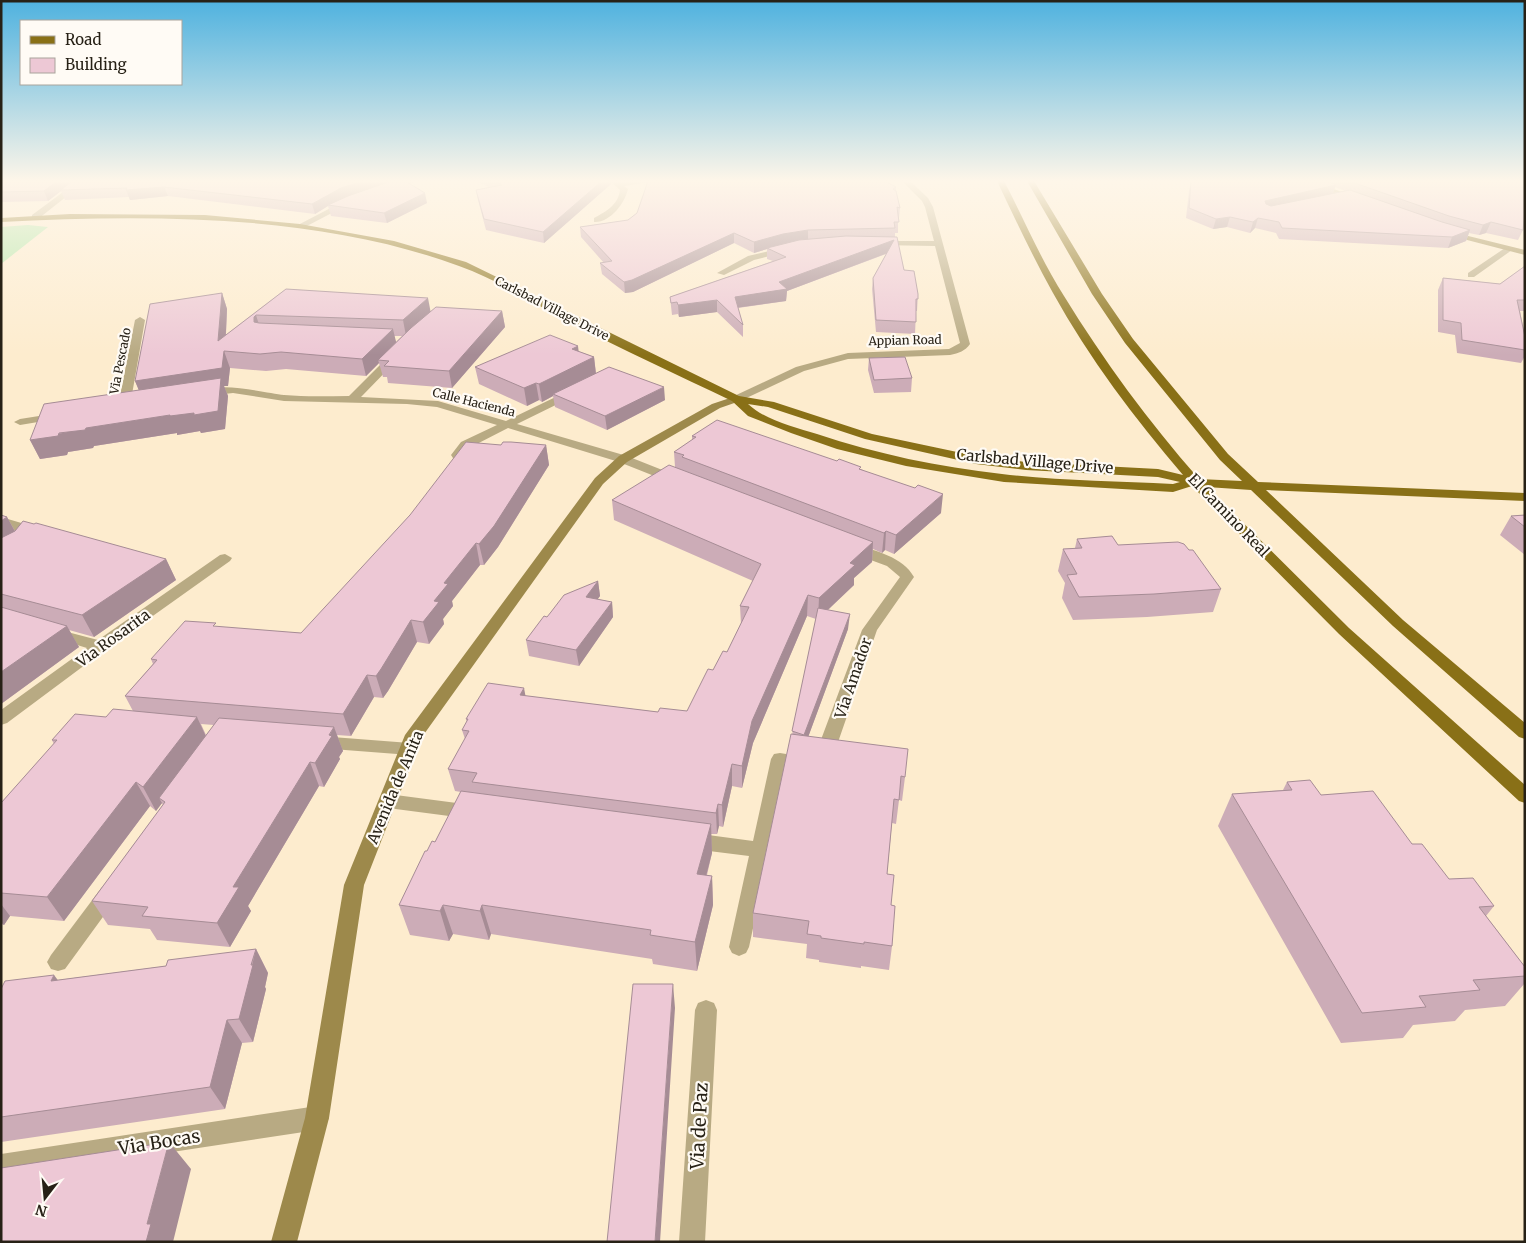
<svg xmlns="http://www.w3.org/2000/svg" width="1526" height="1243" viewBox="0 0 1526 1243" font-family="Merriweather,serif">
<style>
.green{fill:#aee7a7}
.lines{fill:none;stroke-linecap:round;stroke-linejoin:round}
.street{fill:#b8aa83;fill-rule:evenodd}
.secondary{fill:#9d894b;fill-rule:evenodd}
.primary{fill:#897017;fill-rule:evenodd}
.wall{fill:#ccacb7;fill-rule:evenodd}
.shaded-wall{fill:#a68c95}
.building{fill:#edc8d5;stroke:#a68c95}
.labels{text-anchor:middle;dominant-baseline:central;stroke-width:4.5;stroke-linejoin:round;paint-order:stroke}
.far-street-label{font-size:12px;fill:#272116;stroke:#fffbf5}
.street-label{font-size:15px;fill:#272116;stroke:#fffbf5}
.near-street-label{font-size:18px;fill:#272116;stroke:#fffbf5}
</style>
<rect width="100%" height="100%" fill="#fdecce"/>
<!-- green -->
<path class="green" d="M28,225L48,227L1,264V227Z"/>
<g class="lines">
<!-- street -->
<path class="street" d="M78,181H86L38,219H32V215Z
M405,181H418L390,190L386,188Z
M610,181H656L624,186L628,189C625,203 610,223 594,222V218C607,211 618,205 620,190Z
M902,181H910L928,198L933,207L970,344C965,351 959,353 950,355L848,359L804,371L740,401H732L731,399L732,397L796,367L848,353L949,349L960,343L935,246L879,245L875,243L879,241H934L925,207L922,201Z
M344,201L351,203L303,228L296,226Z
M786,247L790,249L789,251L754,260L724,275L717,273L748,256Z
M1505,248L1512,250L1474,277H1468V273Z
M140,317L145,320L130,406L124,409L118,406L135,320Z
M395,353L400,356L399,358L361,397L438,401L506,421L568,391H576L577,393L576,395L517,424L627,456L680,477L682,480L676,484L672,483L619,462L508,428L469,448L461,458H453L451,455L461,442L497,425L437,407L407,404L284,401L233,393L207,396L202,393C215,380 266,393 284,395C306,397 328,396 349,396L391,354Z
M58,413L62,414L64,416L62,418L20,425L14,422L20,419Z
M1,517L35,527L38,534L25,550L1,563V553L15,544L24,534L1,525Z
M854,545C875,550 903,557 914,577L877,630L837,745L834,749L828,751L822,749L819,745L862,630L900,577L887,566L849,552L847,549L849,546Z
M225,554L232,558L230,561L105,650L7,723L1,725V710L87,648L51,637L48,634L51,631L56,629L98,640L220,555Z
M319,736L410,743L416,745L419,749L416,753L410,755L319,748L313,746L310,742L313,738Z
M780,753L786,754L789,759L749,947L746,953L739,956L732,953L729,947L749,856L693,849L686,846L684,841L686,836L693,833L753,841L771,759L774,754Z
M388,794L472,805L479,807L481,812L479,817L472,819L388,808L382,806L379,801L382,796Z
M109,885L116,887L119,893L116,899L65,969L58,971L51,969L47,962L51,955L102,887Z
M706,1000L714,1003L717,1010L705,1242H679L695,1010L698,1003Z
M317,1106L325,1110L329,1118L325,1126L317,1130L1,1178V1154Z"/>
<!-- secondary -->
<path class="secondary" d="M1301,181H1312L1361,199L1354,201Z
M1444,230L1525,250V255L1444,234Z
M736,396L741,399L740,401L720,408L627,462L603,484L422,737L364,885L329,1118L297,1242H271L305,1118L344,885L405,735L595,478L619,456L712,404Z"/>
<!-- primary -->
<path class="primary" d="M997,181H1004C1024,219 1041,260 1064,296C1104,361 1148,421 1199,479L1242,481L1220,460L1125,343L1092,294L1027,181H1034L1102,294L1133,339L1228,454L1258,482L1525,493V501L1266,490L1403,620L1525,723V739L1519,737L1393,626L1251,490L1207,487L1349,628L1525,785V803L1519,801L1339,634L1192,486L1173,492L1004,482L906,466L837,449L791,433L748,416L732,401C678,375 623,350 569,322C533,303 498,280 459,266C319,214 149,214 1,222V218L70,214L205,215L300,224L394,241L466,262L739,396L774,402L872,434L976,456L1026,462L1158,469L1183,475C1135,419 1089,358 1053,293C1033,257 1015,219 997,181ZM748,404L768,407L865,439L976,464L1026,470L1158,477L1180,482L1173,484C1116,481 1058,481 1002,474C939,467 877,454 817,434C794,427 765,420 748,404Z"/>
</g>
<!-- wall -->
<path class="wall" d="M1,181H405L427,203L387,223L331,216L328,206L315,214L168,196L130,200L129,197L65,200L61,191L48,201L1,202Z
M476,181H610L611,184L544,243L486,230L478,200L476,190L489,187Z
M1191,181H1525V218L1523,230L1518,240L1486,233L1479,235L1469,233L1466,241L1448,248L1279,239L1276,233L1255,228L1250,233L1227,227L1213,229L1186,218L1189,191ZM1335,187L1345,191L1333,193Z
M896,187V190L900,208L899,218H898V233H895V237L904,270L918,294L917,311H916L915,334L876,332L872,289L873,278L886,254L787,291L786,301L738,308L743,325V337L717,312L679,317L678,314L672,315L670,297L773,261L767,259V249L754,253L734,243L633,292L625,293L602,274L600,263H604L581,237L580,227L628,220L637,213Z
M1525,266V311H1520L1525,337V356L1521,363L1457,353L1455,335L1438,332V290L1443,278L1500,284Z
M286,289L431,311H502L505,327L452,388L388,383L387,377H383L379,363L366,376L286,369L266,371L230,368L228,386H224L228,396L225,429L201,433L200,431L177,435V433L94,446L93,448L68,452L67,455L40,459L30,440L139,390L135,381L222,293L227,309L226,335ZM394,336H402L396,342Z
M578,346V351L594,357L596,373L665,400L607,430L555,407L553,396L542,402L539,400L527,406L479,384L475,367Z
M869,358L912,378L911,392L874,393L868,370Z
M692,436L861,469L941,513L894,554L885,550L882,553L873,549L872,562L854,578V585L828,610L848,629L808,737L905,777L902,801L899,800L896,824L892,823L887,874L891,905L892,946L889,970L861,966V968L819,962V960L806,958L807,944L753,937V913L792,735L816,619L807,616L753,743L742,788L732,786L723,827L719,826L717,834H711L712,853L707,875L712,876L713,905L697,971L653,964L652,959L491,934L489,940L453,934L449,941L410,935L399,905L427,851L435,842L461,792L455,791L448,769L465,739L462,730L467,722L466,719L526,696L658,712L687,711L713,670L727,652L741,624L740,606L753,581L614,520L612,500L675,467L674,452L692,440Z
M501,445H546L549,465L498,547L484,565H480L452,601L453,606L443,619L444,624L429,644L417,642L388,691L383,698L374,697L351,736L337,735L343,751L339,757L340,759L324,787L319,786L248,906L251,911L230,947L157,940L150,929L108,925L92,901L163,805L162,803L156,811L150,806L64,921L10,916L4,925L1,924V803L54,744L52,740L106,717L133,711L125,696L153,664L151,659L217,627L301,633ZM201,724L214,725L206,735Z
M1,515L7,517L15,531L166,559L176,580L94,637L69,630L79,647L1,704Z
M1525,515V555L1500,535L1511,516Z
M1077,539L1118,545L1189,550L1221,589L1213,612L1147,617L1073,620L1062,598L1065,583L1058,571L1063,549L1075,548Z
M598,581L600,596L597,599L612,602L613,617L579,666L529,656L526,640L547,617Z
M1287,782L1321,795L1412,844L1449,879L1494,906L1486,916L1525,967V983L1505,1006L1465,1010L1455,1021L1413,1025L1403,1038L1341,1043L1218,826L1232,794L1283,790Z
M256,949L268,973L265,987L266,989L253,1042L242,1043L225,1109L1,1142V989L58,980L166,966Z"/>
<!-- shaded-wall -->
<path class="shaded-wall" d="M57,181H75L61,190V191L48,201L44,191Z
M364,181H392L328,205V206L315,214L312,204L341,188Z
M602,181H610L611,184L544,243L543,232Z
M1336,185L1332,194L1262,211L1265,201Z
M164,187L168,196L130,200L126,190Z
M425,193L427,203L387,223L384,213Z
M1230,217L1227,227L1213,229L1216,219Z
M1258,218L1255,228L1250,233L1253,222Z
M1491,222L1486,233L1479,235L1483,225Z
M808,230V240L767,248V249L754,253V242L783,234Z
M1470,230L1466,241L1448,248L1452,237Z
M734,233V243L633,292L625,293L624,282Z
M894,240L893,251L787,291L786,301L735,308V297L779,282Z
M222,293L227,309L225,351H224L230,368L228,386H224L228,396L225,429L201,433L200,431L177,435V433L94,446L93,448L68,452L67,455L40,459L30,440L86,428L170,415L218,411L142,398L135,381L218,341Z
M428,298L431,314L406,336L403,320Z
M717,300V312L679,317L678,305Z
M502,311L505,327L452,388L449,371Z
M256,315L261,331L254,322V317Z
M393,329L397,346L378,360L379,363L366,376L362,359Z
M578,346L580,363L572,349Z
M594,357L596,375L553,394V396L542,402L539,384Z
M536,383L539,400L527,406L524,388Z
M664,387L665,400L607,430L605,416Z
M546,445L549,465L498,547L484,565L479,544Z
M943,494L941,513L894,554L896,535Z
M7,517L18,537L1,550V521Z
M886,531L885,550L882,553L884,533Z
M873,542L872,562L854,578V585L818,619L819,598L850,563Z
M476,543L480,565L452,601L453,606L443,619L444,624L429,644L423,622L444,583Z
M166,559L176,580L94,637L82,615Z
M598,581L600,596L588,613L586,597Z
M808,595L807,616L753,743L742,788V766L752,721Z
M612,602L613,617L579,666L576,650Z
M850,614L848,629L803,751L804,735Z
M411,620L417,642L388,691L383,698L376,676Z
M67,626L79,647L1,704V672Z
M367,675L374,697L351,736L343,714Z
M524,688L528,709L520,695Z
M197,717L208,741L159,798L162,803L156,811L143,787Z
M334,727L343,751L339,757L340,759L324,787L315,763Z
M310,762L319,786L248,906L251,911L230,947L217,923L233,887Z
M732,764V786L723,827L722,805Z
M136,782L150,806L64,921L47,897Z
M718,804L719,826L717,834L716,813Z
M711,824L712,853L699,903L697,874Z
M712,876L713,905L697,971L695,942Z
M1,904L10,916L4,925L1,922Z
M443,905L453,934L449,941L440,911Z
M482,905L491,934L489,940L480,911Z
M256,949L268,973L265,987L266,989L253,1042L239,1019Z
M54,975L72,999L51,981Z
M673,984L675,1008L660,1242H655Z
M227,1020L242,1043L225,1109L210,1087Z
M169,1142L191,1169L173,1242H146L147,1224Z"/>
<!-- building -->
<path class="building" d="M1,181H57L44,191L1,192V186L3,185H1Z
M72,181H364L341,188L312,204L164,187L126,190L127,188L61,190Z
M391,181H405L425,193L384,213L328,205L348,196Z
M495,181H602L543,232L484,219L476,190L502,185Z
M648,181H885L896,187L893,189L896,191L900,208L897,207L899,222H894L895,228L808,230L783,234L754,242L734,233L632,280L624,282L600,263L612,261L580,227L628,220L637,213Z
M1191,181H1328L1336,185L1265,201L1266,204L1271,206L1350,190L1442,222L1470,230L1452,237L1282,228L1279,222L1258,218L1253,222L1230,217L1216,219L1189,208Z
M1349,181H1525V210L1523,230L1491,222L1483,225L1449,216Z
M846,236L897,237L904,270L914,271L918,294V299H916V322L876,320L873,278L894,240L779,282L787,289L735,297L743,325L717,300L678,305L677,302L671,303L670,297L786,257L767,248L799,240Z
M1525,266V300H1517L1525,337V350L1462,340L1461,323L1443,320V278L1500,284Z
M286,289L428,298L403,320L256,315L254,317V322L259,323L393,329L362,359L281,352L260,354L224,351L222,368L135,381L150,304L222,293L218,341Z
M436,307L502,311L449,371L384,366L389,361L378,360L411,328Z
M550,335L578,346L572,349L594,357L539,384L536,383L524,388L475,367Z
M905,357L912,378L874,380L869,358Z
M609,367L664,387L605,416L553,394Z
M221,378L218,411L194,415V413L170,416V415L86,428L85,430L59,433L58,436L30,440L44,404Z
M717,420L837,461L839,459L861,467L859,469L915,488L918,485L943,494L896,535L886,531L884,533L682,457L684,455L674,452L696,437L692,436Z
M466,442L501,445L503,442H511L546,445L494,526L479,544L476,543L444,583L448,584L434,601L439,602L423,622L411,620L381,669L376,676L367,675L343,714L125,696L157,660L151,659L185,621L216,623L213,626L301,633L410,515Z
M669,465L873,542L850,563L855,565L819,598L808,595L752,721L742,766L732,764L722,805L718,804L716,813L472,782L477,773L448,769L469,731L462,730L468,719H466L488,683L524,688L520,695L658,712L660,708L687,711L708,669L713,670L723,651L727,652L749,607L740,606L761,564L612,500Z
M1,515L7,517L1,521Z
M1525,515V527L1511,516Z
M23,521L34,524L36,523L166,559L82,615L1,594V538L15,531Z
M1112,536L1118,545L1178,542L1184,544L1189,550H1193L1221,589L1154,594L1079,597L1067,575L1077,574L1063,549L1082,548L1077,539Z
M598,581L586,597L612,602L576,650L526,640L544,616L547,617L551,612L564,595Z
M1,607L67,626L1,672Z
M818,608L850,614L804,735L792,731Z
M113,709L197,717L143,787L136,782L47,897L1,893V803L57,740H52L75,714L106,717Z
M219,718L334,727L329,735L332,736L315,763L310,762L233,887H239L217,923L142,916L148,907L92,901L165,802L159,798Z
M791,734L908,749L905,777L901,776L899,800L894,799L887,874L894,875L891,905L895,906L892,946L864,942V944L821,938V936L807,934L809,921L753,913Z
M1310,780L1321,795L1373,791L1412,844H1422L1449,879L1473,878L1494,906L1479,907L1525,967V976L1473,980L1480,990L1419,996L1426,1007L1362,1013L1232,794L1292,790L1287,782Z
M461,791L711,824L697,874L712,876L695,942L650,935L651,930L482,905L480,911L443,905L440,911L399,905L425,851H427L432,841L435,842Z
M256,949L251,965H253L239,1019L227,1020L210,1087L1,1117V989L5,981L54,975L51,981L166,966L168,960Z
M633,984H673L655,1242H607Z
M169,1142L147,1224H151L146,1242H1V1168Z"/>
<!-- sky -->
<linearGradient id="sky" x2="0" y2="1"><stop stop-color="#4fb2df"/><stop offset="0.51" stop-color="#fef6e9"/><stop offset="1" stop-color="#fef6e9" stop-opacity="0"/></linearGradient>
<rect width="1526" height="355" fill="url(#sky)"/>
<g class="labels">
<!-- far-street labels -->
<g class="far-street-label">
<text transform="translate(552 308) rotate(27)">Carlsbad Village Drive</text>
<text transform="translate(905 340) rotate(-1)">Appian Road</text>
<text transform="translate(120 361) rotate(-79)">Via Pescado</text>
<text transform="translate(474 402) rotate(14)">Calle Hacienda</text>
</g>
<!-- street labels -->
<g class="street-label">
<text transform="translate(1035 461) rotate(5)">Carlsbad Village Drive</text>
<text transform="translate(1229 515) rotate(46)">El Camino Real</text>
<text transform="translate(113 638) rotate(-36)">Via Rosarita</text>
<text transform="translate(853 678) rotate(-71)">Via Amador</text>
<text transform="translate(395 787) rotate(-67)">Avenida de Anita</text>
</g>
<!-- near-street labels -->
<g class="near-street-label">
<text transform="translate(699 1126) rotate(-87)">Via de Paz</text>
<text transform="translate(159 1142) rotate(-9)">Via Bocas</text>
</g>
</g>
<!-- border -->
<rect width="1526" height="1243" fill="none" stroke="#272116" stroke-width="5"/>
<!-- legend -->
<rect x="20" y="20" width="162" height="65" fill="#fffbf5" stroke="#a9a49c"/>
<rect x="30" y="36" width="25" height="8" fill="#897017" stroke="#a9a49c"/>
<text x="65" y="45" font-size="15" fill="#272116">Road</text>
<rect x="30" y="58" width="25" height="15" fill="#edc8d5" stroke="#a9a49c"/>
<text x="65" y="70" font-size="15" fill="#272116">Building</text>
<!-- north arrow -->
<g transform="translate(45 1198) rotate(196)" stroke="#fffbf5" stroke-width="4" paint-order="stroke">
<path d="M0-4L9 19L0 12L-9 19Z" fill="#272116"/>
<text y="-8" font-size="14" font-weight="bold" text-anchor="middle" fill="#272116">N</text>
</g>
</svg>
